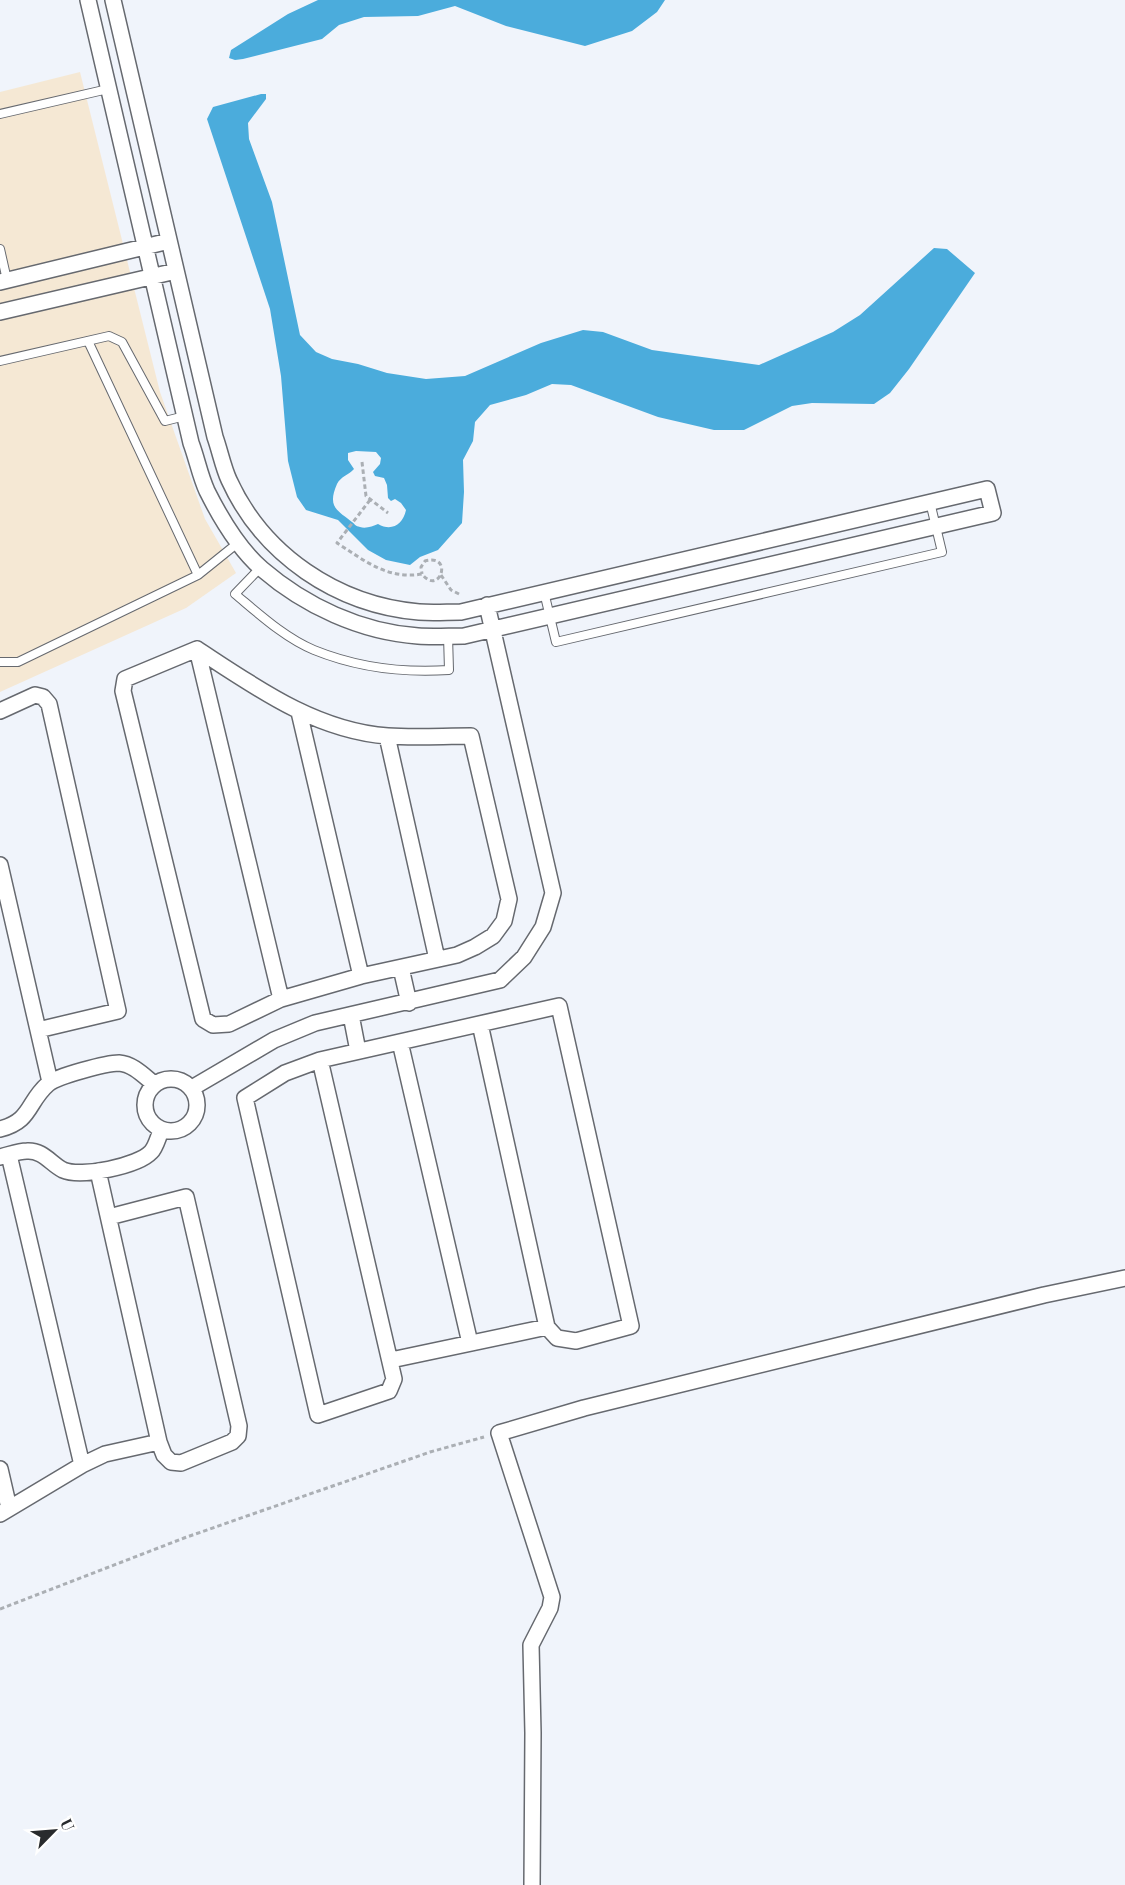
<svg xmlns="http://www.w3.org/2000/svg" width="1125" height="1885" viewBox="0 0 1125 1885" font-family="'Playfair Display',serif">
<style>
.commercial{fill:#f5e8d4}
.water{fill:#4bacdc;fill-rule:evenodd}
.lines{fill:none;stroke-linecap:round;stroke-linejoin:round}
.service-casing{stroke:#66696f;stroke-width:10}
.minor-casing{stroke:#66696f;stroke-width:18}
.path{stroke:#abafb4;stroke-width:3;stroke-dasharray:4.5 3;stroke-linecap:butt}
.service{stroke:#fff;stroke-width:8}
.minor{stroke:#fff;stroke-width:15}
</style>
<rect width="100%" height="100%" fill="#f0f4fb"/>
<!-- commercial -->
<path class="commercial" d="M80,72L160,392L205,519L236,573L186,608L0,692V92Z"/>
<!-- water -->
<path class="water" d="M318,0H665L657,12L632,31L585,46L506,26L455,6L418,16L364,17L339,25L322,39L243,59L235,60L229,58L231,50L288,14Z
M261,94H266V99L248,123L249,139L272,202L300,335L316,352L332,359L358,364L387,373L426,379L465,376L541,343L583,330L603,332L652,350L759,365L833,332L860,315L934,248L947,249L975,273L909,369L890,393L874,404L812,403L792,406L744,430H714L658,417L571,385L552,384L526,395L490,405L475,422L473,441L463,460L464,492L462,523L438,550L420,557L410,565L386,560L368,550L338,520L306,510L297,497L288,461L281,376L270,309L207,119L213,107ZM356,451L376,452L381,458L380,464L373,472L375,476L384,478L387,485L388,498L391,501L395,499L401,503L406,510C403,524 392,532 378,524C373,526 366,529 360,527C355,526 356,525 352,522C337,510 327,507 337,484C341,476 349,475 354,469L348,460V453Z"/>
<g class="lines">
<!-- service casing -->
<g class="service-casing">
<path id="service" d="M0,114L108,89
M0,249L7,280
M88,341L198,575
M0,361L109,336L122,342L165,421L185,416
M260,568L235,594C259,614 285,638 314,650C356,667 404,673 449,670L448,636
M544,592L556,642L942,552L930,502
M0,662H18L198,575L239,542"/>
</g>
<!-- minor casing -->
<g class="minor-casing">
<path id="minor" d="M88,0L191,443C197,459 200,476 207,491C220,517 240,550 262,569C305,606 361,632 418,636C433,637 449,636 464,636L993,513L987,489L461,612C447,612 433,613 419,612C337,605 263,555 229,480C223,467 220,451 215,437L113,0
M0,282L169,241
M0,312L176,271
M197,649C255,687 316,731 388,736C415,738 443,736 471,736L509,899L504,921L493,936L475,947L457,955L361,976L281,999L229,1024L213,1025L203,1019L123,691L125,679Z
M197,649L281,999
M0,711L35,695L43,697L49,704L118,1011L38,1030
M299,712L361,976
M387,736L437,959
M0,865L50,1082
M401,968L409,1003
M351,1015L358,1051
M480,1024L547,1327
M400,1042L470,1343
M320,1060L394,1379L389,1391L318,1415L245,1098L285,1073L320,1060L559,1006L631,1326L576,1341L557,1338L547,1327L391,1360
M145 1105a26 26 0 1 1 52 0a26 26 0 1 1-52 0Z
M192,1088L274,1040L315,1023L500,980L524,957L543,927L553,893L487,605
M0,1129C32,1121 27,1102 48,1084C57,1076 107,1063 119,1063C133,1064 144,1076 154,1084
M9,1155L82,1465
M0,1157C9,1155 18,1151 27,1151C43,1150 51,1164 63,1170C81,1178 138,1166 151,1152C156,1147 158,1137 161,1131
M98,1171L159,1442
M0,1469L9,1508
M0,1514L82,1465L105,1454L159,1442L164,1455L171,1462L181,1463L232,1442L238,1436L239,1426L186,1197L109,1217
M532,1885L533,1733L531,1645L550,1608L552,1597L499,1433L584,1408L1044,1295L1125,1278"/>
</g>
<!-- path -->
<path class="path" d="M362,462L366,496L388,513
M370,500L337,543C364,560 387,580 422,574C440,597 454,553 425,561L421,567L422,574
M441,575L451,590L461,595
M0,1609L184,1538L430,1452L484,1437"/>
<!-- service -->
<use href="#service" class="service"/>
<!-- minor -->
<use href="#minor" class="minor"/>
</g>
<!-- north arrow -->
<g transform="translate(54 1831) rotate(65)" stroke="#ffffff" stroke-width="4.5" paint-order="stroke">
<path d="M0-4.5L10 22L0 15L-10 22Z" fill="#292b2d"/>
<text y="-9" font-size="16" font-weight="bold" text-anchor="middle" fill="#292b2d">U</text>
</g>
</svg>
